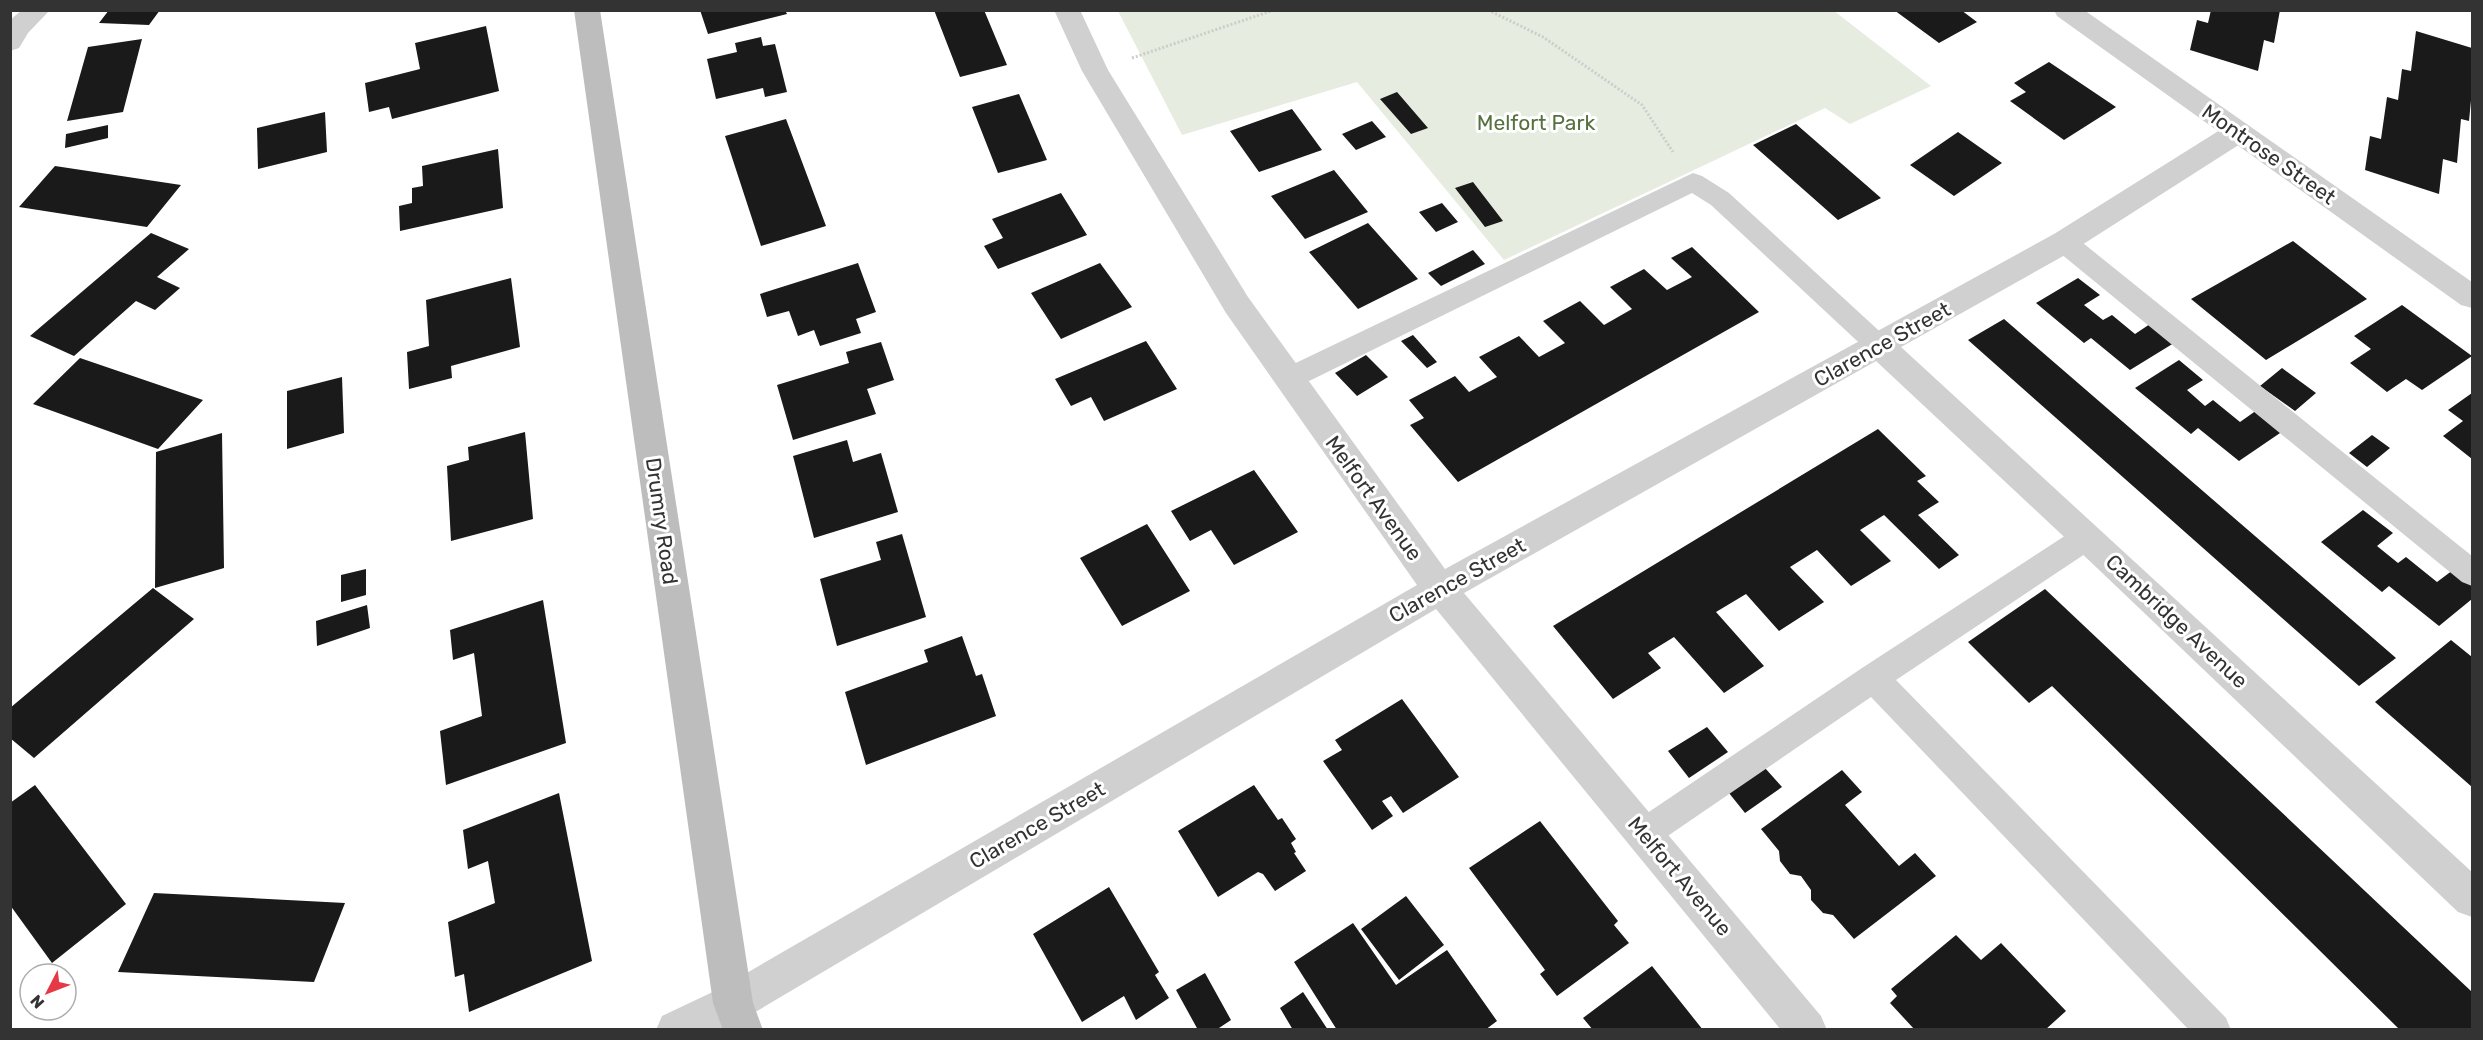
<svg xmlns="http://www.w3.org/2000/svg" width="2483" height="1040" viewBox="0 0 2483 1040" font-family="Rubik,sans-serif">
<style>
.green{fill:#e6ecdf}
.building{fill:#1a1a1a}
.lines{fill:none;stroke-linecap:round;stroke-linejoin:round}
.path{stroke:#cdcdcd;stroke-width:3;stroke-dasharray:2 2;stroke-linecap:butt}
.service{fill:#d0d0d0;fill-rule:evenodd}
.minor{fill:#d0d0d0;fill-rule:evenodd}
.tertiary{fill:#d0d0d0;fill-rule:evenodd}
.secondary{fill:#bdbdbd;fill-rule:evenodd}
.labels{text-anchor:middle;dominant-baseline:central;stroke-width:6;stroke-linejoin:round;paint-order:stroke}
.park-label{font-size:21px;fill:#56703f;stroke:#fff}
.street-label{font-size:21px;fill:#333;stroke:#fff}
</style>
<rect width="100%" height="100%" fill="#fff"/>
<!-- green -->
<path class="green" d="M1118,11H1834L1931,86L1850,124L1825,108L1504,260L1357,82L1182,135Z"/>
<!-- building -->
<path class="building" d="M109,10H160L149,25L99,23Z
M700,10H785L787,14L708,34Z
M934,10H984L1007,65L960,77Z
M1894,10H1961L1977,22L1939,43Z
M2211,10H2280L2274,43L2264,40L2258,71L2190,50L2197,20L2208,23Z
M486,26L499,91L392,119L389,107L369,112L365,83L420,69L415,43Z
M2416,31L2472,48V90L2469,121L2461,119L2457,163L2443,159L2439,194L2365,170L2370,136L2381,139L2387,97L2398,100L2402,69L2411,71Z
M761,37L763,46L775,44L787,92L765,97L763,88L716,99L707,59L737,52L735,43Z
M142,39L123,112L67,121L88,47Z
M2049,62L2116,107L2064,140L2010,101L2026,92L2014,83Z
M1397,92L1428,128L1411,134L1380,99Z
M1019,94L1047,160L998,173L972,107Z
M1292,109L1322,150L1259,172L1230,131Z
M325,112L327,152L258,169L257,128Z
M786,119L826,226L761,246L725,136Z
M1372,121L1386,137L1356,150L1342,134Z
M1796,124L1881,198L1838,220L1753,145Z
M108,125V138L65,148L66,134Z
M1958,132L2002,163L1954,196L1910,165Z
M498,149L503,208L400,231L399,206L412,203V188L423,186L422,166Z
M55,166L181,185L147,227L19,207Z
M1334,170L1368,212L1305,239L1271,196Z
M1473,182L1503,221L1485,227L1455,188Z
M1061,193L1087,235L998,269L984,246L1003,238L992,219Z
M1442,203L1458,222L1436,232L1419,212Z
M1368,223L1418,279L1358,309L1309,252Z
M151,233L189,249L157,277L180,288L155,310L136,301L74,356L30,336Z
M2293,241L2367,299L2266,360L2191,299Z
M1692,247L1759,312L1458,482L1410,425L1424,418L1409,400L1455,376L1469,392L1497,377L1479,357L1519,336L1539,357L1565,343L1543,321L1580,301L1604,325L1632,309L1610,287L1644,269L1667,290L1692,277L1671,258Z
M1473,250L1485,264L1441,286L1428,273Z
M858,263L876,312L856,319L861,333L820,346L814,330L798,336L789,311L767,317L760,294Z
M1100,263L1132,307L1061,339L1031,293Z
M511,278L520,347L451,366L452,378L409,389L407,352L429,346L426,300Z
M2078,278L2100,295L2084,305L2103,320L2112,315L2135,334L2150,324L2174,343L2130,370L2091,338L2084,343L2036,303Z
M2402,305L2472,356L2422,390L2406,379L2387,392L2350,363L2371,349L2354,336Z
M2004,319L2396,658L2359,686L1968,340Z
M1413,335L1437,362L1427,368L1401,341Z
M1146,341L1177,389L1104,421L1091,397L1071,406L1055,379Z
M881,342L894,380L867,389L876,414L793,440L777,385L849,363L846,352Z
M1366,355L1388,377L1357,396L1335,373Z
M80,358L203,400L158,449L33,404Z
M2179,360L2203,380L2187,390L2205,406L2213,400L2240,422L2257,410L2283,431L2239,461L2198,428L2191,434L2135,388Z
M2282,368L2316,393L2295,411L2260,386Z
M342,377L344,433L287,449V391Z
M2472,393V459L2443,436L2463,421L2448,410Z
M1878,429L1926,476L1917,481L1939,502L1918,515L1959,555L1939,569L1884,515L1860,530L1891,561L1851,586L1817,550L1790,567L1824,602L1779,631L1746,594L1716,612L1764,666L1724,693L1674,637L1648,653L1661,668L1613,699L1553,626Z
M525,432L533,519L451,541L447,466L469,460L468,447Z
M222,433L224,568L155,588L156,452Z
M2372,435L2390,448L2367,467L2349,453Z
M847,440L853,462L881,453L898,512L814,538L793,456Z
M1254,470L1298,532L1234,565L1211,530L1190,541L1171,511Z
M2363,510L2393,533L2377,546L2398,563L2406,557L2437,582L2453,570L2472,585V599L2439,626L2389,586L2382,592L2321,542Z
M1147,524L1190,591L1122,626L1080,558Z
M902,534L926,617L837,646L820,579L881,560L876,542Z
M366,569V595L341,602V575Z
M153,588L194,619L34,758L10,738V708Z
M2045,589L2472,992V1030H2400L2052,686L2029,703L1968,642Z
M543,600L566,743L446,785L440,731L482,716L474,653L453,660L450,630Z
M367,605L370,628L317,646L316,621Z
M962,636L976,676L982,674L996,716L866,765L845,692L928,662L924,650Z
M2451,640L2472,657V787L2375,702Z
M1402,699L1459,777L1403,813L1391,796L1382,801L1393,816L1372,830L1323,761L1342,750L1335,740Z
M1707,727L1728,752L1689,778L1668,751Z
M1765,768L1782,787L1745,813L1729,793Z
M1842,770L1862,792L1845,805L1899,866L1915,853L1936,876L1854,939L1833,915L1823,913L1811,900V890L1801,876L1790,874L1780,861L1779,851L1761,829Z
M35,785L126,904L52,963L10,905V803Z
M1254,785L1278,820L1282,818L1296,839L1291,843L1296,852L1294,853L1306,871L1275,891L1263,874L1258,872L1218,897L1178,831Z
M559,793L592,961L469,1012L464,974L455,977L448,922L495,903L488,861L468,869L463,830Z
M1540,821L1618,921L1614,925L1629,943L1557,996L1540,974L1545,970L1469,868Z
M1109,887L1159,972L1155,975L1169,998L1136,1020L1124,996L1082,1022L1033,934Z
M154,893L345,903L314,982L118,972Z
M1406,896L1444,945L1399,980L1361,929Z
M1353,923L1396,985L1447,950L1497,1021L1485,1030H1337L1294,962Z
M1956,935L1981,960L2001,943L2066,1011L2045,1030H1915L1890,1003L1897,996L1891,989Z
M1652,966L1703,1030H1593L1583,1018Z
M1205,973L1231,1020L1216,1030H1198L1176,990Z
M1303,992L1328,1030H1293L1280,1008Z"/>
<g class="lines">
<!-- path -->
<path class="path" d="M1488,10L1543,37L1642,105L1673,152
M1132,58L1274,10"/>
<!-- service -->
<path class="service" d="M1693,173L1702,176L1729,193L1888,339L1892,346L1888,353L1879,356L1870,353L1711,205L1692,193L1297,387L1288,390L1279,387L1275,379L1279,371Z
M2064,233L2073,235L2472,556V586L2462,582L2055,249L2052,242L2055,235Z
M2087,525L2097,528L2101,537L2097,546L1896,680L2226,1018L2231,1030H2189L1871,697L1656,844L1645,849L1634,844L1629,833L1634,822L1862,668L2077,528Z"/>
<!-- minor -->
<path class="minor" d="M22,10H50L28,33L19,48L10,51V20Z
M1054,10H1080L1108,70L1248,297L1445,569L2054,234L2228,125L2238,122L2248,125L2252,132L2248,139L2074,250L1901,347L2472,872V917L2458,912L2075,547L1876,361L1464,593L1821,1016L1827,1030H1781L1436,609L747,1017L721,1030H656L662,1016L719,989L1417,585L1226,313L1082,71Z"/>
<!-- tertiary -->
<path class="tertiary" d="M2054,10H2084L2472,282V308L2461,305L2057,16Z"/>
<!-- secondary -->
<path class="secondary" d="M574,10H600L753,1003L763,1030H723L713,1003Z"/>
</g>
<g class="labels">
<!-- park labels -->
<g class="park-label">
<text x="1536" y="122">Melfort Park</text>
</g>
<!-- street labels -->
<g class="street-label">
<text transform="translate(2269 154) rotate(35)">Montrose Street</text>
<text transform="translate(1882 344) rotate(-29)">Clarence Street</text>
<text transform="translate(1374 498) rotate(54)">Melfort Avenue</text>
<text transform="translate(662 521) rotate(82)">Drumry Road</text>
<text transform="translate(1457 580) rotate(-29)">Clarence Street</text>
<text transform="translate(2177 621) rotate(43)">Cambridge Avenue</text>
<text transform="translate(1037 825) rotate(-30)">Clarence Street</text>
<text transform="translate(1680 876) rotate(50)">Melfort Avenue</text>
</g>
</g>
<!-- border -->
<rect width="2483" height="1040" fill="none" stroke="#333333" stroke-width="24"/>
<!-- north arrow -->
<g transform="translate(48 992) rotate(228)"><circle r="28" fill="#ffffff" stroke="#adadad" stroke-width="1.5"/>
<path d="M0-4.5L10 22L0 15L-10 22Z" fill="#e63946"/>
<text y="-9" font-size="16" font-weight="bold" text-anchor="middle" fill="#333333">N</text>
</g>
</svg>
